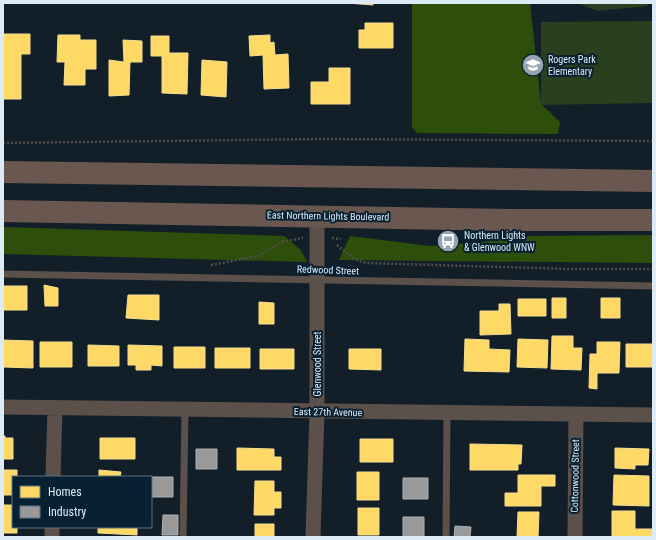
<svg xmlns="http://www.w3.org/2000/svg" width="656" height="540" viewBox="0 0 656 540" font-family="'Roboto Condensed',sans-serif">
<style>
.green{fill:#2a3f1e}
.forest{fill:#2d4f0b}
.homes{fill:#ffd966;stroke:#f5de92}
.industry{fill:#999;stroke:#adb2b5}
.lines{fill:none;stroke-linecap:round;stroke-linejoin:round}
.path{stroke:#524d4d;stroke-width:2.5;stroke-dasharray:2 2;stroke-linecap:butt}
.lane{stroke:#5c504b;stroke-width:7}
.street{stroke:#5c504b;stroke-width:15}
.primary{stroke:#6a574f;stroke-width:22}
.labels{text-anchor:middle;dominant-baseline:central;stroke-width:4;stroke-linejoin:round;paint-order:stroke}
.poi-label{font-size:10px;fill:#ddebf7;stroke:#082132;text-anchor:start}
.street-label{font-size:10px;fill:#ddebf7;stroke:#082132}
</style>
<rect width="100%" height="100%" fill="#121f28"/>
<!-- green -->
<path class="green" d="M577,3H650L647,6L598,11Z
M653,21V103L541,105V22Z"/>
<!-- forest -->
<path class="forest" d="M412,3H530L541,104L560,122L558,134L417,133L412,127Z
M3,227L284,236L301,250L307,262L3,254Z
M653,235V263L339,260L350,236L430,246L484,242L517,236Z"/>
<!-- homes -->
<path class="homes" d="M347,3H373V5Z
M365,23H393V48H359V30H365Z
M3,34H30V54H21V99H3Z
M58,35H80V40H96V69H85V85H64L65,62H57Z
M270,35V43L274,42L275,55L288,54L289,88L264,89L263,55L250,56L249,36Z
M151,36H169V53H188L187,94L162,93V56H151Z
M123,40L142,41V62H130L129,95L109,96V60L124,62Z
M202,60L227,62L226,97L201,95Z
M329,68H350V104H311V82H329Z
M44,285L58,288V306H45Z
M3,286H27V310H3Z
M128,295H159V320L126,318Z
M552,298H566V318H552Z
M601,298H620V318H601Z
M518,299H546V316H518Z
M259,302L274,303V324H259Z
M499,304H510L511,334L480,335V311H499Z
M552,336H573V348H582L581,370L551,369Z
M465,339L489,340V349L510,350L509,372L464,371Z
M518,339L548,340L547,368L517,367Z
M3,340L33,341V368L3,367Z
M40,342H72V367H40Z
M597,342H620L619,373H597V389L589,388L590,354H597Z
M626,344H653V367H626Z
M88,345L119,346V366H88Z
M128,345L162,346V366L151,365V370H136V365H128Z
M174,347H205V368H174Z
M215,348H250V368H215Z
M260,349H294V369H260Z
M349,349H381V370L349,369Z
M3,436H5V438H13V459H3Z
M100,438H135V459H100Z
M360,439H393V462H360Z
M470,444L522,445L521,464H518V470H470Z
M237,448L274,449V457H281V470H237Z
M615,448L649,449L648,465H635V469L615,468Z
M3,470H17V477H13V495H3Z
M99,470L121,472L120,477H99Z
M357,472H379V500H357Z
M518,475H555V486H541V506H505V493H518Z
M614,475L649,476V506L613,505Z
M255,481H274V492H281V508H274V515H254Z
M3,505H13V527H17V533H3Z
M358,508H379V535H358Z
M612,511H635V529H653V537H612Z
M518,512H539L538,537H517Z
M255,524H274V537H255Z
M98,527H137V535L98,533Z"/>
<!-- industry -->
<path class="industry" d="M196,449H217V469H196Z
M149,477H173V497H151V477Z
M403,478H428V499H403Z
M163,515H178V535H162Z
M403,517H424V537H403Z
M455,526L471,527L470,537H454Z"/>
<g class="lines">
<!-- path -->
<path class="path" d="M3,143L322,139L653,141
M332,238L341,239
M337,245L354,259L366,263L570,269H653
M211,265L259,256L281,242L303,238"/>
<!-- lane -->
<path class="lane" d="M3,274L653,286
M183,537L185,410
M446,537L447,413"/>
<!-- street -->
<path class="street" d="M3,407L653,415
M53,477L55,408
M52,537V527
M313,537L317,412V216
M575,537L576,415"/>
<!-- primary -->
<path class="primary" d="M3,172L653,181
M3,211L510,220H653"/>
</g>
<!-- icons -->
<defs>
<g id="school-disc" transform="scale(1.15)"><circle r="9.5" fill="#96a4af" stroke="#082132"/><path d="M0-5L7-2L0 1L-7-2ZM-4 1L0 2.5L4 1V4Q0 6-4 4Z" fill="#fff"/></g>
<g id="bus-disc" transform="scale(1.15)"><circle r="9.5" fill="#96a4af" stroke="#082132"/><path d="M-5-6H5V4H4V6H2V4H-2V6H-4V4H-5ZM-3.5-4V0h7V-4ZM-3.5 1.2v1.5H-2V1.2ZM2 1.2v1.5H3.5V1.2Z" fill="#fff"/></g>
</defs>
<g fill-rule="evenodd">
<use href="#school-disc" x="533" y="65"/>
<use href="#bus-disc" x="448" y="241"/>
</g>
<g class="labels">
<!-- poi labels -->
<g class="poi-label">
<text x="548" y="59">Rogers Park<tspan x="548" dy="12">Elementary</tspan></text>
<text x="464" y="235">Northern Lights<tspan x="464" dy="12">&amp; Glenwood WNW</tspan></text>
</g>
<!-- street labels -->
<g class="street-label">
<text transform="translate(328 216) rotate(1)">East Northern Lights Boulevard</text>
<text transform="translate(328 270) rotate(2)">Redwood Street</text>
<text transform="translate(317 364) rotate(-90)">Glenwood Street</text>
<text transform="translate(328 412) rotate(1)">East 27th Avenue</text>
<text transform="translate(575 476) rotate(-89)">Cottonwood Street</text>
</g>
</g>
<!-- border -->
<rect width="656" height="540" fill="none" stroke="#ddebf7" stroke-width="8"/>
<!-- legend -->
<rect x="12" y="476" width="140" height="52" fill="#082132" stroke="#5d7281"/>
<rect x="20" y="486" width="20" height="12" fill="#ffd966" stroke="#5d7281"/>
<text x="48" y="496" font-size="12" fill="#ddebf7">Homes</text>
<rect x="20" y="506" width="20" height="12" fill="#999999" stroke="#5d7281"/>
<text x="48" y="516" font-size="12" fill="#ddebf7">Industry</text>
</svg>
